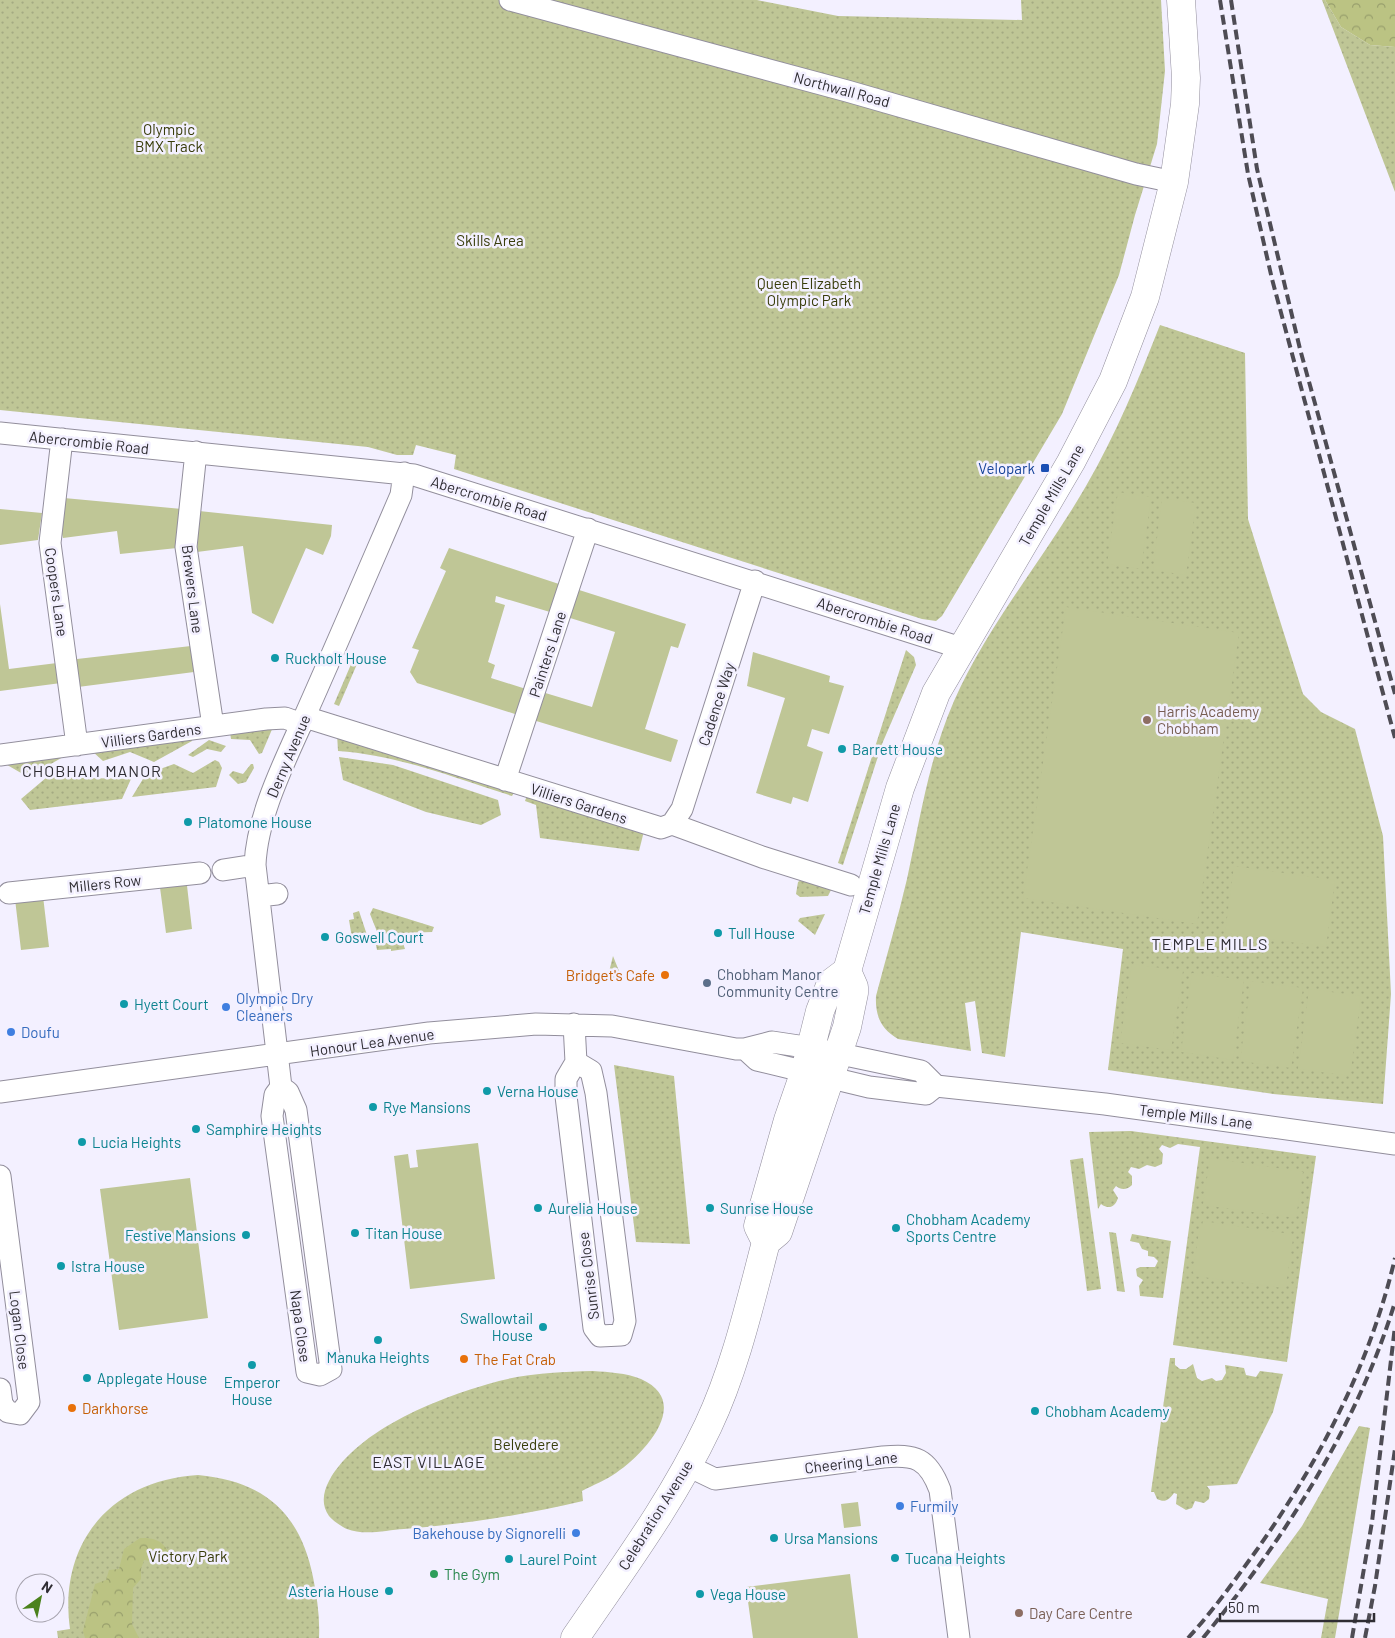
<svg xmlns="http://www.w3.org/2000/svg" width="1395" height="1638" viewBox="0 0 1395 1638" font-family="Barlow,sans-serif">
<style>
.grass{fill:url(#grass-dots)}
.forest{fill:url(#forest-crowns)}
.garden{fill:#bfc696}
.lines{fill:none;stroke-linecap:round;stroke-linejoin:round}
.street-casing{stroke:#928e9c;stroke-width:23}
.secondary-casing{stroke:#928e9c;stroke-width:29}
.street{stroke:#fff;stroke-width:21}
.secondary{stroke:#fff;stroke-width:28}
.rail{stroke:#4e4c54;stroke-width:4;stroke-dasharray:10 5;stroke-linecap:butt}
.transit-dot{fill:#1a4fb4;stroke:#f3f0ff;stroke-width:2}
.culture-dot{fill:#0f9aa8;stroke:#f3f0ff;stroke-width:2}
.education-dot{fill:#8d6e63;stroke:#f3f0ff;stroke-width:2}
.food-dot{fill:#e8710a;stroke:#f3f0ff;stroke-width:2}
.service-dot{fill:#5c6f8a;stroke:#f3f0ff;stroke-width:2}
.shop-dot{fill:#3f7fe0;stroke:#f3f0ff;stroke-width:2}
.leisure-dot{fill:#2e9e5b;stroke:#f3f0ff;stroke-width:2}
.labels{text-anchor:middle;dominant-baseline:central;stroke-width:5;stroke-linejoin:round;paint-order:stroke}
.street-label{font-size:15px;fill:#2f2d33;stroke:#f3f0ff}
.park-label{font-size:15px;fill:#383c0a;stroke:#f3f0ff}
.transit-label{font-size:15px;fill:#164399;stroke:#f3f0ff;text-anchor:end}
.culture-label{font-size:15px;fill:#0d838f;stroke:#f3f0ff;text-anchor:start}
.education-label{font-size:15px;fill:#785e54;stroke:#f3f0ff;text-anchor:start}
.service-label{font-size:15px;fill:#4e5e75;stroke:#f3f0ff;text-anchor:start}
.food-label{font-size:15px;fill:#c56008;stroke:#f3f0ff;text-anchor:start}
.shop-label{font-size:15px;fill:#366cbe;stroke:#f3f0ff;text-anchor:start}
.leisure-label{font-size:15px;fill:#27864d;stroke:#f3f0ff;text-anchor:start}
.neighbourhood-label{font-size:16px;letter-spacing:1px;fill:#2f2d33;stroke:#f3f0ff}
</style>
<defs>
<pattern id="grass-dots" width="8" height="8" patternUnits="userSpaceOnUse" patternTransform="scale(1.25)"><rect width="8" height="8" fill="#bfc696"/><path d="M2 2h.1M6 6h.1" fill="none" stroke="#a4aa82" stroke-width="1.8" stroke-linecap="round"/></pattern>
<pattern id="forest-crowns" width="20" height="18" patternUnits="userSpaceOnUse" patternTransform="scale(1.25)"><rect width="20" height="18" fill="#bbc383"/><path d="M2 6a3 3 0 1 1 6 0M12 15a3 3 0 1 1 6 0" fill="none" stroke="#989f6c"/></pattern>
</defs>
<rect width="100%" height="100%" fill="#f3f0ff"/>
<!-- grass -->
<path class="grass" d="M0,0H757L838,16L1022,20L1021,0H1161L1165,71L1157,144L1135,215L1119,275L1062,414L942,616L936,621L922,619L454,469L456,455L416,445L413,455H397L368,447L0,410Z
M1322,0H1325L1341,27L1370,45L1395,47V192Z
M1160,325L1245,353L1248,519L1303,694L1321,712L1355,729L1383,836L1391,994L1383,1104L1273,1094L1108,1070L1123,949L1021,932L1005,1057L982,1053L975,1001L965,1003L971,1051L898,1039C881,1029 875,1016 876,996C886,957 898,918 907,879C920,819 929,758 954,701C988,624 1044,559 1086,486C1116,434 1138,381 1160,325Z
M906,650L914,657L916,665L882,744L843,865L838,863Z
M355,655L360,657L339,706L334,704Z
M273,727L262,753L259,754L250,740L231,739L230,732Z
M337,734L515,791L512,796C455,778 398,755 338,751Z
M191,737L192,741L154,762L130,752L103,761L92,751Z
M209,740L226,746L221,752L207,749L193,757L188,755Z
M63,757L28,777L2,762Z
M339,757L393,765L498,800L501,815L481,825L426,812L343,780Z
M215,760L219,762L222,768L216,787L132,797L146,774L174,764L193,773Z
M251,764H253L254,768L246,782L238,784L229,775L233,771L243,774Z
M47,777L131,779L122,799L30,810L21,799Z
M527,795L644,831L639,851L540,838L536,805L525,801Z
M801,880L832,888L828,896L800,897L796,894L798,882Z
M373,908L434,927L432,932L378,934L370,914Z
M359,911L368,938L353,944L349,920L354,919L353,913Z
M825,914L815,935L798,921L800,918Z
M402,940L405,949L391,951V949L377,950L376,945Z
M613,956L623,981L607,980Z
M614,1065L674,1076L690,1244L636,1242Z
M1131,1131L1316,1156L1287,1362L1173,1345L1200,1147L1178,1144L1170,1148L1162,1145L1159,1149L1163,1154L1162,1164L1155,1167L1147,1165L1139,1169L1131,1167L1128,1172L1132,1176V1185C1127,1190 1121,1190 1116,1186L1113,1190L1118,1198C1115,1207 1109,1210 1101,1204L1098,1209L1089,1132Z
M1083,1158L1101,1289L1087,1291L1070,1160Z
M1109,1232L1116,1233L1125,1292L1117,1291Z
M1132,1234L1171,1241L1163,1298L1140,1296L1139,1286L1143,1280L1137,1276L1136,1269L1140,1267H1155L1158,1261L1154,1257L1148,1256V1251L1142,1249L1139,1243L1130,1241Z
M1170,1358H1175V1365L1180,1369H1186L1193,1364L1197,1378L1202,1381L1212,1378L1216,1381L1222,1380L1226,1373L1225,1365L1244,1368L1246,1375L1256,1377L1260,1371L1283,1374L1273,1412L1237,1484L1207,1486L1210,1490L1209,1499L1204,1503L1195,1501L1192,1508L1186,1510L1176,1504L1177,1494L1174,1493C1169,1500 1165,1503 1157,1499L1154,1492H1151Z
M593,1371C609,1372 626,1373 641,1379C693,1402 644,1454 616,1473C606,1480 593,1485 582,1491L583,1501C524,1515 465,1524 404,1529C387,1530 364,1536 347,1529C342,1527 332,1520 329,1516C321,1505 323,1492 329,1481C358,1428 443,1396 499,1381C529,1373 561,1372 593,1371Z
M1359,1426L1370,1428L1335,1638H1321L1328,1599L1260,1583L1302,1526Z
M198,1475C263,1481 300,1512 313,1577C317,1597 320,1617 319,1638H58L57,1631L70,1629C58,1542 112,1480 198,1475Z"/>
<!-- forest -->
<path class="forest" d="M1325,0H1395V47L1370,45L1341,27Z
M140,1538C155,1538 162,1540 169,1553L165,1563L144,1560L141,1569V1579L133,1588L132,1624L139,1638H85L83,1631L95,1584L106,1580L109,1570L119,1569L124,1549Z"/>
<!-- garden -->
<path class="garden" d="M1118,492L1151,497L1141,569L1107,564Z
M64,498L182,509L177,548L120,554L117,531L63,538L61,530Z
M1162,498L1196,503L1186,575L1153,570Z
M0,509L42,513L38,540L0,545Z
M199,511L332,525L331,536L323,555L306,548L273,624L252,613L243,546L197,552Z
M449,548L559,584L550,612L496,596L495,602L505,605L488,662L495,665L491,678L526,689L518,715L417,683L410,672L419,650L412,648L446,571L440,568Z
M576,589L686,624L678,648L671,646L645,729L678,740L671,762L533,720L542,692L592,707L615,632L567,617Z
M0,604L9,669L57,663L61,683L0,691Z
M1066,607L1239,633L1197,924L1023,898Z
M191,646L194,672L78,687L74,655H76L77,659Z
M753,652L830,676L829,682L844,686L829,734L812,729L807,746L823,752L808,802L793,797L791,804L756,793L785,698L747,686Z
M1234,866L1335,880L1326,947L1225,933Z
M186,877L192,929L166,933L159,880Z
M43,896L49,947L21,950L15,899Z
M1132,964L1183,971L1171,1050L1120,1043Z
M1192,973L1244,980L1233,1060L1181,1052Z
M1251,981L1303,988L1291,1068L1240,1061Z
M1309,989L1361,996L1350,1076L1298,1069Z
M478,1143L495,1279L410,1289L394,1156L408,1154L410,1168L418,1167L416,1150Z
M1210,1158L1303,1172L1296,1218L1203,1205Z
M190,1178L208,1318L119,1330L100,1189Z
M1203,1221L1291,1234V1238L1293,1239L1286,1285H1284L1283,1288L1195,1276L1193,1272L1200,1225H1202Z
M858,1502L861,1526L844,1528L841,1504Z
M850,1574L858,1638H753L746,1587Z"/>
<g class="lines">
<!-- street casing -->
<g class="street-casing">
<path id="street" d="M510,0L847,91L1136,174L1174,182
M0,433L414,475L961,648
M62,439L50,543L77,745
M196,452L186,547L213,726
M305,717L661,828L672,824L682,809L755,581
M0,755L266,719L285,718L302,724
M505,780L588,529
M672,824L762,857L851,885
M223,870L255,865
M9,893L200,873
M259,896L277,894
M574,1024L576,1062L566,1079V1096L594,1328L600,1336L621,1335L625,1321L596,1093L591,1071L576,1062
M745,1049L757,1060L869,1087L926,1094L936,1086
M281,1087L288,1092L296,1110L331,1369L320,1375L307,1372L272,1116L275,1095L281,1087L255,865C257,816 284,763 304,718C337,644 369,569 401,495L404,473
M0,1092L429,1033L536,1024L612,1026L736,1049H745L772,1042L812,1048L921,1071L936,1086L1105,1104L1395,1144
M0,1176L29,1402L20,1414L8,1412L2,1404L0,1389
M688,1466L715,1479L883,1457C915,1454 928,1458 940,1490L959,1638"/>
</g>
<!-- secondary casing -->
<g class="secondary-casing">
<path id="secondary" d="M766,1242L758,1226L788,1120L805,1071L820,1011L831,983L847,971L900,788L936,693L1071,462L1113,381L1145,297L1174,182L1185,104L1186,78L1181,0
M575,1638C622,1569 672,1502 708,1426C735,1369 750,1303 766,1242L778,1232L847,1027L854,993V987L847,971"/>
</g>
<!-- street -->
<use href="#street" class="street"/>
<!-- secondary -->
<use href="#secondary" class="secondary"/>
<!-- rail -->
<path class="rail" d="M1220,0L1248,174L1272,279L1395,738
M1231,0L1257,169L1300,349L1395,694
M1188,1638C1213,1611 1234,1581 1256,1551C1319,1462 1370,1365 1395,1258
M1203,1638C1285,1538 1357,1426 1395,1302
M1352,1638L1372,1522L1395,1326
M1365,1638L1375,1586L1395,1449"/>
</g>
<!-- markers -->
<rect class="transit-dot" x="1040" y="463" width="10" height="10" rx="2.5"/>
<g class="culture-dot">
<circle cx="275" cy="658" r="5"/>
<circle cx="842" cy="749" r="5"/>
<circle cx="188" cy="822" r="5"/>
<circle cx="718" cy="933" r="5"/>
<circle cx="325" cy="937" r="5"/>
<circle cx="124" cy="1004" r="5"/>
<circle cx="487" cy="1091" r="5"/>
<circle cx="373" cy="1107" r="5"/>
<circle cx="196" cy="1129" r="5"/>
<circle cx="82" cy="1142" r="5"/>
<circle cx="538" cy="1208" r="5"/>
<circle cx="710" cy="1208" r="5"/>
<circle cx="896" cy="1228" r="5"/>
<circle cx="355" cy="1233" r="5"/>
<circle cx="246" cy="1235" r="5"/>
<circle cx="61" cy="1266" r="5"/>
<circle cx="543" cy="1327" r="5"/>
<circle cx="378" cy="1340" r="5"/>
<circle cx="252" cy="1365" r="5"/>
<circle cx="87" cy="1378" r="5"/>
<circle cx="1035" cy="1411" r="5"/>
<circle cx="774" cy="1538" r="5"/>
<circle cx="895" cy="1558" r="5"/>
<circle cx="509" cy="1559" r="5"/>
<circle cx="389" cy="1591" r="5"/>
<circle cx="700" cy="1594" r="5"/>
</g>
<g class="education-dot">
<circle cx="1147" cy="720" r="5"/>
<circle cx="1019" cy="1613" r="5"/>
</g>
<g class="food-dot">
<circle cx="665" cy="975" r="5"/>
<circle cx="464" cy="1359" r="5"/>
<circle cx="72" cy="1408" r="5"/>
</g>
<circle class="service-dot" cx="707" cy="983" r="5"/>
<g class="shop-dot">
<circle cx="226" cy="1007" r="5"/>
<circle cx="11" cy="1032" r="5"/>
<circle cx="900" cy="1506" r="5"/>
<circle cx="576" cy="1533" r="5"/>
</g>
<circle class="leisure-dot" cx="434" cy="1574" r="5"/>
<g class="labels">
<!-- street labels -->
<g class="street-label">
<text transform="translate(842 89) rotate(15)">Northwall Road</text>
<text transform="translate(89 442) rotate(6)">Abercrombie Road</text>
<text transform="translate(1051 495) rotate(-60)">Temple Mills Lane</text>
<text transform="translate(489 498) rotate(17)">Abercrombie Road</text>
<text transform="translate(193 589) rotate(83)">Brewers Lane</text>
<text transform="translate(57 592) rotate(82)">Coopers Lane</text>
<text transform="translate(875 620) rotate(18)">Abercrombie Road</text>
<text transform="translate(547 654) rotate(-72)">Painters Lane</text>
<text transform="translate(716 704) rotate(-72)">Cadence Way</text>
<text transform="translate(151 735) rotate(-8)">Villiers Gardens</text>
<text transform="translate(288 756) rotate(-67)">Derny Avenue</text>
<text transform="translate(579 803) rotate(18)">Villiers Gardens</text>
<text transform="translate(879 859) rotate(-74)">Temple Mills Lane</text>
<text transform="translate(105 883) rotate(-6)">Millers Row</text>
<text transform="translate(372 1042) rotate(-8)">Honour Lea Avenue</text>
<text transform="translate(1196 1116) rotate(7)">Temple Mills Lane</text>
<text transform="translate(588 1276) rotate(-97)">Sunrise Close</text>
<text transform="translate(301 1326) rotate(82)">Napa Close</text>
<text transform="translate(20 1330) rotate(83)">Logan Close</text>
<text transform="translate(851 1462) rotate(-7)">Cheering Lane</text>
<text transform="translate(655 1515) rotate(-58)">Celebration Avenue</text>
</g>
<!-- park labels -->
<g class="park-label">
<text x="169" y="129">Olympic<tspan x="169" dy="17">BMX Track</tspan></text>
<text x="490" y="240">Skills Area</text>
<text x="809" y="283">Queen Elizabeth<tspan x="809" dy="17">Olympic Park</tspan></text>
<text x="526" y="1444">Belvedere</text>
<text x="188" y="1556">Victory Park</text>
</g>
<!-- transit labels -->
<g class="transit-label">
<text x="1035" y="468">Velopark</text>
</g>
<!-- culture labels -->
<g class="culture-label">
<text x="285" y="658">Ruckholt House</text>
<text x="852" y="749">Barrett House</text>
<text x="198" y="822">Platomone House</text>
<text x="728" y="933">Tull House</text>
<text x="335" y="937">Goswell Court</text>
<text x="134" y="1004">Hyett Court</text>
<text x="497" y="1091">Verna House</text>
<text x="383" y="1107">Rye Mansions</text>
<text x="206" y="1129">Samphire Heights</text>
<text x="92" y="1142">Lucia Heights</text>
<text x="548" y="1208">Aurelia House</text>
<text x="720" y="1208">Sunrise House</text>
<text x="906" y="1219">Chobham Academy<tspan x="906" dy="17">Sports Centre</tspan></text>
<text x="365" y="1233">Titan House</text>
<text x="236" y="1235" text-anchor="end">Festive Mansions</text>
<text x="71" y="1266">Istra House</text>
<text x="533" y="1318" text-anchor="end">Swallowtail<tspan x="533" dy="17">House</tspan></text>
<text x="378" y="1357" text-anchor="middle">Manuka Heights</text>
<text x="97" y="1378">Applegate House</text>
<text x="252" y="1382" text-anchor="middle">Emperor<tspan x="252" dy="17">House</tspan></text>
<text x="1045" y="1411">Chobham Academy</text>
<text x="784" y="1538">Ursa Mansions</text>
<text x="905" y="1558">Tucana Heights</text>
<text x="519" y="1559">Laurel Point</text>
<text x="379" y="1591" text-anchor="end">Asteria House</text>
<text x="710" y="1594">Vega House</text>
</g>
<!-- education labels -->
<g class="education-label">
<text x="1157" y="711">Harris Academy<tspan x="1157" dy="17">Chobham</tspan></text>
<text x="1029" y="1613">Day Care Centre</text>
</g>
<!-- service labels -->
<g class="service-label">
<text x="717" y="974">Chobham Manor<tspan x="717" dy="17">Community Centre</tspan></text>
</g>
<!-- food labels -->
<g class="food-label">
<text x="655" y="975" text-anchor="end">Bridget's Cafe</text>
<text x="474" y="1359">The Fat Crab</text>
<text x="82" y="1408">Darkhorse</text>
</g>
<!-- shop labels -->
<g class="shop-label">
<text x="236" y="998">Olympic Dry<tspan x="236" dy="17">Cleaners</tspan></text>
<text x="21" y="1032">Doufu</text>
<text x="910" y="1506">Furmily</text>
<text x="566" y="1533" text-anchor="end">Bakehouse by Signorelli</text>
</g>
<!-- leisure labels -->
<g class="leisure-label">
<text x="444" y="1574">The Gym</text>
</g>
<!-- neighbourhood labels -->
<g class="neighbourhood-label">
<text x="92" y="770">CHOBHAM MANOR</text>
<text x="1210" y="943">TEMPLE MILLS</text>
<text x="429" y="1461">EAST VILLAGE</text>
</g>
</g>
<!-- north arrow -->
<g transform="translate(40 1598) rotate(33)"><circle r="24" fill="#f3f0ff" stroke="#a5a2ad"/>
<path d="M0-4L9 19L0 12L-9 19Z" fill="#4b821c"/>
<text y="-8" font-size="14" font-weight="bold" text-anchor="middle" fill="#2f2d33">N</text>
</g>
<!-- scale -->
<path d="M1220 1613v8h154v-8" fill="none" stroke="#2f2d33" stroke-width="2.5"/>
<text x="1228" y="1613" font-size="15" fill="#2f2d33" stroke="#f3f0ff" stroke-width="4" paint-order="stroke">50 m</text>
</svg>
